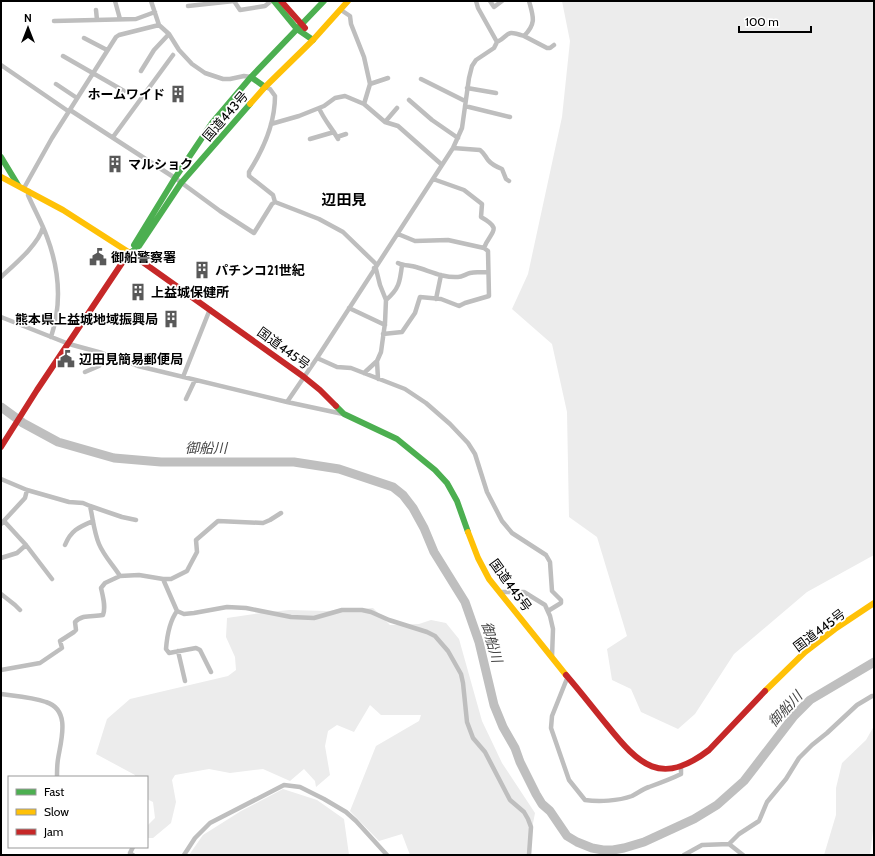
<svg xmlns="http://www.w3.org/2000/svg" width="875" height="856" viewBox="0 0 875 856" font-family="Cabin,'Noto Sans JP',sans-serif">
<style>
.green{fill:#ececec}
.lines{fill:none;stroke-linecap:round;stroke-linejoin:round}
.river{stroke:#bfbfbf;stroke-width:9}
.street{stroke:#bebebe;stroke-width:4.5}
.fast{stroke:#4caf50;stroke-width:6}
.slow{stroke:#ffc107;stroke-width:6}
.jam{stroke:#c62828;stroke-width:6}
.labels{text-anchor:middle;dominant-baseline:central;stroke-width:3.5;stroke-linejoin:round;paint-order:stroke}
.poi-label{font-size:13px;font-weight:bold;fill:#000;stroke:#fff;text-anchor:start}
.street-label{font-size:13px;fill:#000;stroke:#fff}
.water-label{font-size:14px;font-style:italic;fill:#444;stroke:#fff}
.quarter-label{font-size:15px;font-weight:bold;fill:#000;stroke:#fff}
</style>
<rect width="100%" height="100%" fill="#fff"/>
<!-- green -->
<path class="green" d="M562,1H874V555L807,592L734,654L695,714L678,729L641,712L631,689L612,680L607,649L627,636L597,537L569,517L567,412L552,344L512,309L528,274L562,117L570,41Z
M373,608L390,625L419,624L431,620L446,623L459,639L482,721L493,744L502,763L535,813L527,855H410L402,834L379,841L350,811L376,746L419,721L421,715H381L370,705L354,732L337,725L328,731L325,746L330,775L316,787L315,781L304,769L290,781L263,769L230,773L209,769L175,775L172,780L176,802L171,823L153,838H147V826L155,818L153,802L147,799V777H135V775L96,754L107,719L130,699L228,676L236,670L235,657L226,637L227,618L261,613L289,610L327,611Z
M874,726V822L870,855H824L836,815V788L842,763L866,740Z
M283,789L317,800L344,819L349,855H189L203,835L241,811Z"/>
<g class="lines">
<!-- river -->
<path class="river" d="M1,407L23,423L58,442L114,458L161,462H294L339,469L393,487L403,495L413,508L424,528L434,552L465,602L479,642L494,705L503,727L515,748L520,762L536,794L542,804L550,811L567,836L577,842L592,848L603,850H613L624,848L644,842L694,819L717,805L744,781L794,716L810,700L874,662"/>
<!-- street -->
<path class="street" d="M115,1L120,19
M151,1L159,25L169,34L179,50L192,64L205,73L223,79H230L244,76L251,77
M490,1L494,7L502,1
M188,6L234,1L240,10L265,6L271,1
M96,10L97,20
M341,10L350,16L351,24L364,57L370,84L364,104
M54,21L136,19L155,12
M524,36L547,48H550L554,45
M84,38L107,50
M497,42C511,35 504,29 524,36C537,23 533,16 529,1
M63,56L124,91
M1,65L68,111
M141,71L154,50L169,34
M421,79L465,101
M56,84L77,98
M370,84L388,78
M265,87L270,89L275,96C275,122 263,150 249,172V176L273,195L275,202L319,219L343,232L376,264
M467,88L496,93
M409,100L432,120L458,138
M465,106L510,117
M319,108C324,120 332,128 338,139
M70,110L175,178L220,211L254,233L272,204L275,202
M385,122L397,108
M271,124L299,116L324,106L335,98L345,96L364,104L385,122L398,126L441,164
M113,137L173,55
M337,137L346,134
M310,139L334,132
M453,148L480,150C484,153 485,156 488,160C492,165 497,167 502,169L506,179L509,181
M24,188L52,138L116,37L119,35L159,25
M29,191L28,195C34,209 42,223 47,237C59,269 62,304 51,337
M398,234L415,241L448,240L484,248
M398,263C404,266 410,265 416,267C430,271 443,278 458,277C462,277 466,274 470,273C476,272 482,272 488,272
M374,268L376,269L380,285L386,300L385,323L381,352L377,361L378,379
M1,277C14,265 39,244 43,227
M436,299L441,275
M386,300C399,289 400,282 402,265
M349,308L385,325
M1,317L69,344L102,353L138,366L287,402L343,414
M383,334L402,332L415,313L420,297L441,299L459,306L465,303L489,296L488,251L484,248C490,231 504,230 481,217L482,204L464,190L433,179
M317,358L337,367L351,368L405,389L426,403L450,424L468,443L475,454L487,492L502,521L512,533L546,555L550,562L552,591L561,600V603L548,611
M85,372L99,366L100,365L99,360L102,353
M364,373L377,361
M183,377L210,309
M186,399L195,380
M287,402L317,358L453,148L462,128L469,78L472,66L476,60L494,48L497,42L478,8L476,1
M1,479L27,490L69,502L83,503L90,506C93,519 94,532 99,544C104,556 113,565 120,576
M90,506L122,517L136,520
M4,521L26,545L52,579
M1,524L25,498L27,490
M65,545C71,530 79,527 93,521
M1,558L17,553L26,545
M163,579L177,611L184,614L194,613L227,607L246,608L291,617L314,618L342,610H362L371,612L389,620L427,632L435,636L448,651L461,674L463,683L467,722L473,738L485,752L510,800L524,812L528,819L531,827L529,855
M500,592H524L545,605L550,616L553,629L552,657
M1,594L15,605L20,610
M177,611C169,622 167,636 166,649L169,653L196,648L200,650L211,672
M178,651L185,681
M1,670L40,663L62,648L60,641L74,632L76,630L75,622C82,614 93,617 103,615C106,607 103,597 101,588L105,583L120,576L139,575L163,579H171L187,571L189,567L197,552L196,540L218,521L263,523L270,520L281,513
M568,676L552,716L551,728L569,780L585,800C599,802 618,801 632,796C638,793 643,789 649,787C660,783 671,779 681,774V767
M1,694C16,696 32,697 46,702C71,710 61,740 58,759C57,765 57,771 57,777
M729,844L743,855
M133,855L130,853L133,847
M184,855L195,838L210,823L284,785L300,787L324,799L346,812L356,821L387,855
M684,855L702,845L729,844L739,834L759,821L767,802L786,779L799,758L812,745L827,733L857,705L872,696H874"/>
<!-- fast -->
<path class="fast" d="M274,1L297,29L313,40
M251,77L265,87
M1,157L18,185
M134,245L175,178L212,123L251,77L324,1
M122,263L130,253L139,246L181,183L250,104
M336,406L344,414L397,439L435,470L447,483L457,501L468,532"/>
<!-- slow -->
<path class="slow" d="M250,104L265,87L313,40L348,1
M1,177L63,210L130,253
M468,532L478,558L489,579L566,675
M765,691L805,652L835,629L874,603"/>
<!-- jam -->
<path class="jam" d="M281,1L305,28
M130,253L304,377L320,390L336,406
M1,447L37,390L122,263
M566,675C580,691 593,708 607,725C639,765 661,787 709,750L765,691"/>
</g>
<!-- icons -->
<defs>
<g id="building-bare" transform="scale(1.38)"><path d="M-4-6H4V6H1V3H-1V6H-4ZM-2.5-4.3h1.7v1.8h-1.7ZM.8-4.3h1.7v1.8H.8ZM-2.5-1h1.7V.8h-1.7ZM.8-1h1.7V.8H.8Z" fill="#595959" stroke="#fff" stroke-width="2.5" paint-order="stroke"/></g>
<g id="civic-bare" transform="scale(1.38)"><path d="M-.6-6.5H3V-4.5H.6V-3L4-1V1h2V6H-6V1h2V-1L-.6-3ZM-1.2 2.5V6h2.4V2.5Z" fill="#595959" stroke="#fff" stroke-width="2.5" paint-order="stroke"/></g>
</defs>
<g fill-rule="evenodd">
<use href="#building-bare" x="178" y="94"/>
<use href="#building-bare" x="115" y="164"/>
<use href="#civic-bare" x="98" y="257"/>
<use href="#building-bare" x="202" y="270"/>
<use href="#building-bare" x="138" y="292"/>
<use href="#building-bare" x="171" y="319"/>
<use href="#civic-bare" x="66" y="359"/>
</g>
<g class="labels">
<!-- poi labels -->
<g class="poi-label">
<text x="165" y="94" text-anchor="end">ホームワイド</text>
<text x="128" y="164">マルショク</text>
<text x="111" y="257">御船警察署</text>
<text x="215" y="270">パチンコ21世紀</text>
<text x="151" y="292">上益城保健所</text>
<text x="158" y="319" text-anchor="end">熊本県上益城地域振興局</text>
<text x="79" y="359">辺田見簡易郵便局</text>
</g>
<!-- street labels -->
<g class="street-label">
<text transform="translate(225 116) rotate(-49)">国道443号</text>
<text transform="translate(284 348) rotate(36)">国道445号</text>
<text transform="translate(511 585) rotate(54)">国道445号</text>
<text transform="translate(819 630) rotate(-37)">国道445号</text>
</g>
<!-- water labels -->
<g class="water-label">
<text x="206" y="448">御船川</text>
<text transform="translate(492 642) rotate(74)">御船川</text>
<text transform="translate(785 709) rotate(-47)">御船川</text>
</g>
<!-- quarter labels -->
<g class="quarter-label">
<text x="344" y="200">辺田見</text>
</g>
</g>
<!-- border -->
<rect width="875" height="856" fill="none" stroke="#000000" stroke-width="4"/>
<!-- legend -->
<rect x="8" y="776" width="140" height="72" fill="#ffffff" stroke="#999999"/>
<rect x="16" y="789" width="20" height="6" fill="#4caf50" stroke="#999999"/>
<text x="44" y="796" font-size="12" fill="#000000">Fast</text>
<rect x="16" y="809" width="20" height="6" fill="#ffc107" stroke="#999999"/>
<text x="44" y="816" font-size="12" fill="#000000">Slow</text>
<rect x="16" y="829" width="20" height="6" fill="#c62828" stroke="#999999"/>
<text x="44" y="836" font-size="12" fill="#000000">Jam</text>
<!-- north arrow -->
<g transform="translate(28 28)" stroke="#ffffff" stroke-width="3" paint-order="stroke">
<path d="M0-3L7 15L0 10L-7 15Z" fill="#000000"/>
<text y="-6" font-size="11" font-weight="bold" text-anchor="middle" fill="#000000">N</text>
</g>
<!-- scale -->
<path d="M739 26v6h72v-6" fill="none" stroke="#000000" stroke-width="2"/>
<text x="745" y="26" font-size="12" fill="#000000" stroke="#ffffff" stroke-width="3" paint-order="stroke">100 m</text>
</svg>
